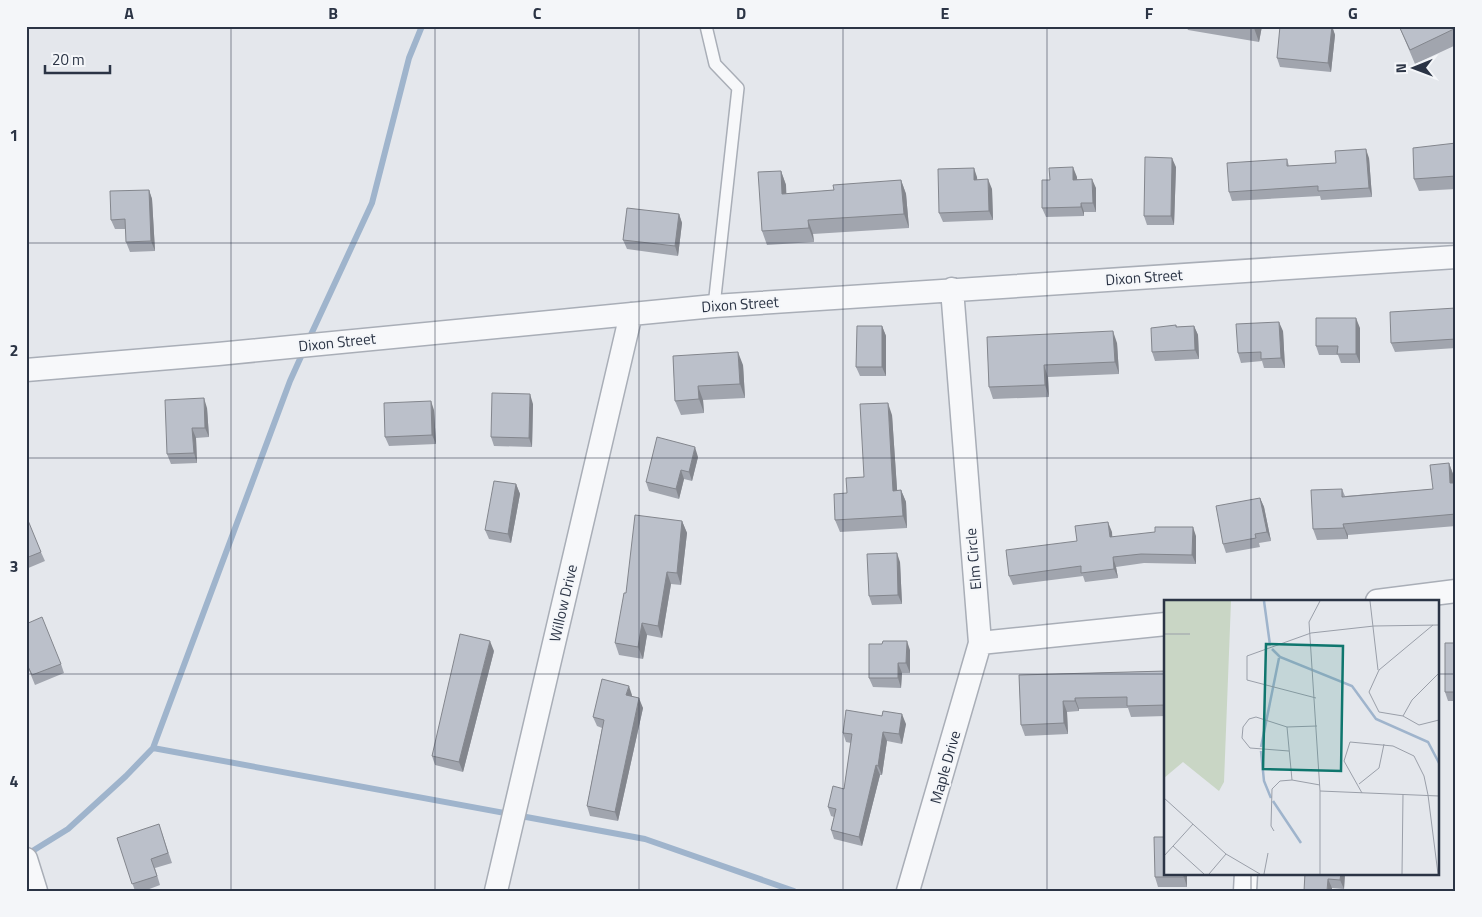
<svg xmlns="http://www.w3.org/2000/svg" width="1482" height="917" viewBox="0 0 1482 917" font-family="'Titillium Web',sans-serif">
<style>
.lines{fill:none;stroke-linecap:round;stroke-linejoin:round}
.stream{stroke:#9fb4cc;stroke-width:6}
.service-casing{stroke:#a9aeb7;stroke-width:14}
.minor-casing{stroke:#a9aeb7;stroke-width:25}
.service{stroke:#f7f8fa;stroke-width:11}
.minor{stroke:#f7f8fa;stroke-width:22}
.wall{fill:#a1a5ae}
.shaded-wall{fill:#83868d}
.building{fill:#bbc0ca;stroke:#83868d}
.grid{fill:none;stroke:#2b3445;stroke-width:1;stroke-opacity:0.55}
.labels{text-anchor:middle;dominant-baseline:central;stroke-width:4;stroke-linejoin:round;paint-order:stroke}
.street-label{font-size:15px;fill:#2b3445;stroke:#f4f6f9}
.inset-river{fill:none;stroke:#9fb4cc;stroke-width:2.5}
.inset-road{fill:none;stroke:#9a9fa9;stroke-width:1}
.view{fill:#0f766e;fill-opacity:0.15;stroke:#0f766e;stroke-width:2.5}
.inset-edge{fill:none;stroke:#2b3445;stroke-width:2.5}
.neatline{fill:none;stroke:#2b3445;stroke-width:2}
.grid-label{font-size:16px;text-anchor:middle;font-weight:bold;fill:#2b3445}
</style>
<rect width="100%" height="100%" fill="#e4e7ec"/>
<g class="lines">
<!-- stream -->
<path class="stream" d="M308,341L372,203L409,58L422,26
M153,748L645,839L794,891
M26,855L68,829L126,776L153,748L290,381L304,350"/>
<!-- service casing -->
<g class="service-casing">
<path id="service" d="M706,26L715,64L738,88L714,306"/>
</g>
<!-- minor casing -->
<g class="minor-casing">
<path id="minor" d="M26,370L218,354L714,306L1456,257
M1377,601L1456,591
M980,643L1166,624
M26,859L36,891
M496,891L631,314
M908,891L980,643L952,289
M1245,891L1246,873"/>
</g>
<!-- service -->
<use href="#service" class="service"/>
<!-- minor -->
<use href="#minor" class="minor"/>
</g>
<!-- wall -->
<path class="wall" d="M1186,26H1262L1259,42L1188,30Z
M1332,26L1335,35L1331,72L1280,67L1277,58Z
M1399,26H1456V45L1415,64Z
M1456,143V189L1419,191L1414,179Z
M1369,158L1372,197L1321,200L1320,196L1232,201L1229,192L1287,159L1289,166L1336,163Z
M1176,167L1174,225H1147L1144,216Z
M781,171L786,185V194L834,190L901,180L906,194L909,228L813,234L814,242L767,245L762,231Z
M977,177V180L992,189L993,220L943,222L939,213Z
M1077,177V179L1096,188V212H1084V216L1046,217L1042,208Z
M149,190L152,199L155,251L130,252L126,242V229H115L111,220Z
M679,214L682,223L678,256L627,249L623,240Z
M1456,308V348L1395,352L1391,343Z
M1176,325L1177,327L1194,326L1198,335L1199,359L1155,361L1152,352Z
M882,326L886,336V376H860L856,367Z
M1360,328V363H1341L1338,355H1319L1316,346Z
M1283,331L1285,368H1264L1262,361L1241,363L1238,353Z
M987,337L1117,343L1119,374L1048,377L1049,397L993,399L989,387Z
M673,356L743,365L745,398L703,400L704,413L681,415L675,401Z
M533,404L532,447L494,446L491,437Z
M207,408L209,437L196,438L197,463L171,464L167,454Z
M434,410L436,444L389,446L385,437Z
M892,415L897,490H901L906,502L907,528L840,532L835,520L847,493L864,477Z
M698,457L692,481L684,479L679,499L649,491L646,482Z
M1449,463L1453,474L1454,483H1456V526L1348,535V539L1317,540L1313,529L1342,489L1345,496L1433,489Z
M516,484L520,494L511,543L489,539L485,530Z
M1260,498L1264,507L1271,541L1259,543L1260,547L1226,553L1223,544Z
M26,519L45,561L26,569Z
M682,521L687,533L681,585L671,584L662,638L647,635L643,659L619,655L615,643L626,593Z
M1112,532V537L1196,536V564L1144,563L1116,567L1118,578L1085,582L1083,576L1013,585L1009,576L1077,541Z
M900,562L902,604L872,605L869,596Z
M1456,643V701H1448L1445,692Z
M910,650V673H902L901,688L873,687L869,678Z
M494,651L463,772L435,765L432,756Z
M26,663L61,664L64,673L35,685Z
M1166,671V716L1131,717L1128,708L1079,709V711L1067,712L1068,734L1025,736L1021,725L1019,675Z
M632,695V697L643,708L618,821L590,816L587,806L602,728L597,726L593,717Z
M906,724L902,744L887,741L882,775H880L862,846L834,839L831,830L834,817L831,816L828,807L844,789L851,743L846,742L843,733Z
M162,833L172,863L155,868L160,885L144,891H135L117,838Z
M1166,873H1187V887H1158L1155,877Z
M1305,873H1345L1344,889L1332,888Z"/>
<!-- shaded-wall -->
<path class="shaded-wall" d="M1254,26H1262L1259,42L1254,28Z
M1332,26L1335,35L1331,72L1328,63Z
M1366,149L1369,158L1372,197L1369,188Z
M1172,158L1176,167L1174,225L1171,216Z
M1073,167L1077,177V189L1073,180Z
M974,168L977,177L978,189L974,180Z
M781,171L786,185L787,208L782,194Z
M988,179L992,189L993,220L989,211Z
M1092,179L1096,188V212L1093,203Z
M901,180L906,194L909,228L904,214Z
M149,190L152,199L155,251L151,241Z
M1081,203L1084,212V216L1081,207Z
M679,214L682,223L678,256L675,246Z
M808,220L813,234L814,242L809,228Z
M1356,318L1360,328V363L1356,354Z
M1279,322L1283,331L1285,368L1281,358Z
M882,326L886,336V376L882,367Z
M1194,326L1198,335L1199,359L1195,350Z
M1113,331L1117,343L1119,374L1115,362Z
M738,352L743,365L745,398L740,384Z
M1044,365L1048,377L1049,397L1045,385Z
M698,386L703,400L704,413L699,399Z
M530,394L533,404L532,447L529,438Z
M204,398L207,408L209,437L205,428Z
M431,401L434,410L436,444L432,435Z
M888,403L892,415L898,503L893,491Z
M192,428L196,438L197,463L194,453Z
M695,447L698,457L692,481L689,472Z
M1449,463L1453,474L1455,495L1450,483Z
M681,470L684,479L679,499L676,489Z
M516,484L520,494L511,543L508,534Z
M901,490L906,502L907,528L903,516Z
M1260,498L1264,507L1271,541L1267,532Z
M682,521L687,533L681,585L677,573Z
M1108,522L1112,532L1113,547L1110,537Z
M1343,524L1348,535V539L1344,528Z
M1193,527L1196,536V564L1192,555Z
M897,553L900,562L902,604L898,595Z
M1113,557L1116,567L1118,578L1114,569Z
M667,572L671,584L662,638L658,626Z
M642,623L647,635L643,659L638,647Z
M490,641L494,651L463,772L459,762Z
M907,641L910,650V673L906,663Z
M898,663L902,673L901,688L898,678Z
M629,686L632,695L630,705L626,695Z
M639,698L643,708L618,821L615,812Z
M1075,698L1079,709V711L1075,701Z
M1063,701L1067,712L1068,734L1064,723Z
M902,714L906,724L902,744L899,734Z
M883,732L887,741L882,775L878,766Z
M876,765L880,775L862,846L859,837Z
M1184,873H1187V887L1184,877Z
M1341,873H1345L1344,889L1340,880Z
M1328,879L1332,888V891H1327Z"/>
<!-- building -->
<path class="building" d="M1243,26H1254V28Z
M1280,26H1332L1328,63L1277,58Z
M1399,26H1456V28L1410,50Z
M1456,143V176L1414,179L1413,148Z
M1366,149L1369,188L1318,191V186L1229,192L1227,163L1287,159V166L1336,163L1335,151Z
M1145,157L1172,158L1171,216H1144Z
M1073,167V180L1092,179L1093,203H1081V207L1042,208V180H1050L1049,168Z
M974,168V180L988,179L989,211L939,213L938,169Z
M781,171L782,194L834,190L833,185L901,180L904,214L808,220L809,228L762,231L758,172Z
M149,190L151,241L126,242L125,219L111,220L110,191Z
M627,208L679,214L675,246L623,240Z
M1456,308V339L1391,343L1390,312Z
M1316,318H1356V354H1337L1338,346H1316Z
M1279,322L1281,358L1261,359V352L1238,353L1236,324Z
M1176,325V327L1194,326L1195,350L1152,352L1151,328Z
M857,326H882V367H856Z
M1113,331L1115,362L1044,365L1045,385L989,387L987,337Z
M738,352L740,384L698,386L699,399L675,401L673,356Z
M492,393L530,394L529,438L491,437Z
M204,398L205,428H192L194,453L167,454L165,400Z
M431,401L432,435L385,437L384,403Z
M888,403L893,491L901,490L903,516L835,520L834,494L847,493L846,478L864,477L860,404Z
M657,437L695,447L689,472L681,470L676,489L646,482Z
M1449,463L1450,483H1456V514L1343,524L1344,528L1313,529L1311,490L1342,489V497L1433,489L1430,465Z
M494,481L516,484L508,534L485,530Z
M1260,498L1267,532L1255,534L1256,538L1223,544L1216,506Z
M635,515L682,521L677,573L667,572L658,626L642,623L638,647L615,643L624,593H626Z
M27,518L41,552L26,558V519Z
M1108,522L1110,537L1155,532V527H1193L1192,555L1141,554L1113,557L1114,569L1081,573V566L1009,576L1006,550L1077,541L1075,526Z
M897,553L898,595L869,596L867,554Z
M42,617L61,664L32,675L26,662V624Z
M460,634L490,641L459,762L432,756Z
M883,641H907L906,663H898V678H869V644H882Z
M1445,643H1456V692H1445Z
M1166,671V705L1127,706V697L1075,698V701H1063L1064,723L1021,725L1019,675Z
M602,679L629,686L626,695L639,698L615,812L587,806L604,720L593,717Z
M846,710L882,716L883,711L902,714L899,734L883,732L878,766L876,765L859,837L831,830L836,809L828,807L833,786L844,789L852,734L843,733Z
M159,824L168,853L151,859L157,876L132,884L117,838Z
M1154,837H1166V873H1184V877H1155Z
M1305,873H1341L1340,880L1328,879L1327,891H1304Z"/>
<!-- grid -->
<path class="grid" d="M231,26V891M435,26V891M639,26V891M843,26V891M1047,26V891M1251,26V601M26,243H1456M26,458H1456M26,674H1166M1438,674H1456M1251,873V891"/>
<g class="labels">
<!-- street labels -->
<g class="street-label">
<text transform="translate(1144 277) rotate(-4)">Dixon Street</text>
<text transform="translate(740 304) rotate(-4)">Dixon Street</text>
<text transform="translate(337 342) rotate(-6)">Dixon Street</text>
<text transform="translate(973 559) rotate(-95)">Elm Circle</text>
<text transform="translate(563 603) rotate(-77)">Willow Drive</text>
<text transform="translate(945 767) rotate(-74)">Maple Drive</text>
</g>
</g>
<!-- overview -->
<g transform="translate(1164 600)">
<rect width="275" height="275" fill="#e4e7ec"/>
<path d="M0,1H67L60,182L55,191L19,162L0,178Z" fill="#c9d6c5"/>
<path class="inset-river" d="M100,1L106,45M108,49L116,57L188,86L212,119L264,142L275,163M97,147L115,58M97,151L100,181L107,198M109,201L137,243"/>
<path class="inset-road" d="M156,1L145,22L156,191V274M206,1L214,70M269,25L215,70L205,92L215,112L239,116L255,125L275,120M0,34H26M152,98L83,80V56L147,33L210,26L275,25M239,116L248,100L275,73M123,127L128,180L156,185M125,151L86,148L78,138L79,127L85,119L92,117L123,127L153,126M195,184L215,168L220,144M156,191L275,196M198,193L180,161L186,142L229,146L250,156L260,176L264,195L274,274M0,198L62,254L96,274M110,231L107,226L108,189L116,181L128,180M9,246L40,274M0,256L29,224M45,274L62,254M100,274L104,253M238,274L239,194"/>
<path class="view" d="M102,44L179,46L177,171L99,169Z"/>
<rect width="275" height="275" class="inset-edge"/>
</g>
<!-- border -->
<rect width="1482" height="917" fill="none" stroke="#f4f6f9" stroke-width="55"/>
<!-- north arrow -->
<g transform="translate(1414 68) rotate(269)" stroke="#f4f6f9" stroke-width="4" paint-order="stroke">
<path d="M0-4L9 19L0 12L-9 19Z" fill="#2b3445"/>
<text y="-8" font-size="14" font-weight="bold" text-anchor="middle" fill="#2b3445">N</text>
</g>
<!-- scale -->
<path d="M45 65v8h65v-8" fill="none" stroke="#2b3445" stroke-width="2.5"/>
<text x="52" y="65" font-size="15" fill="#2b3445" stroke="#f4f6f9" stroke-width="4" paint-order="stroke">20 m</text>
<rect x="28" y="28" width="1426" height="862" class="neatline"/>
<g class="grid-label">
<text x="129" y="19">A</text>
<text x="333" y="19">B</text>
<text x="537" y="19">C</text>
<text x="741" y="19">D</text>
<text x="945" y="19">E</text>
<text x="1149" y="19">F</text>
<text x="1353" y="19">G</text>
<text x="14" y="141">1</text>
<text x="14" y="356">2</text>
<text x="14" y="572">3</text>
<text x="14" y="787">4</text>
</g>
</svg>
